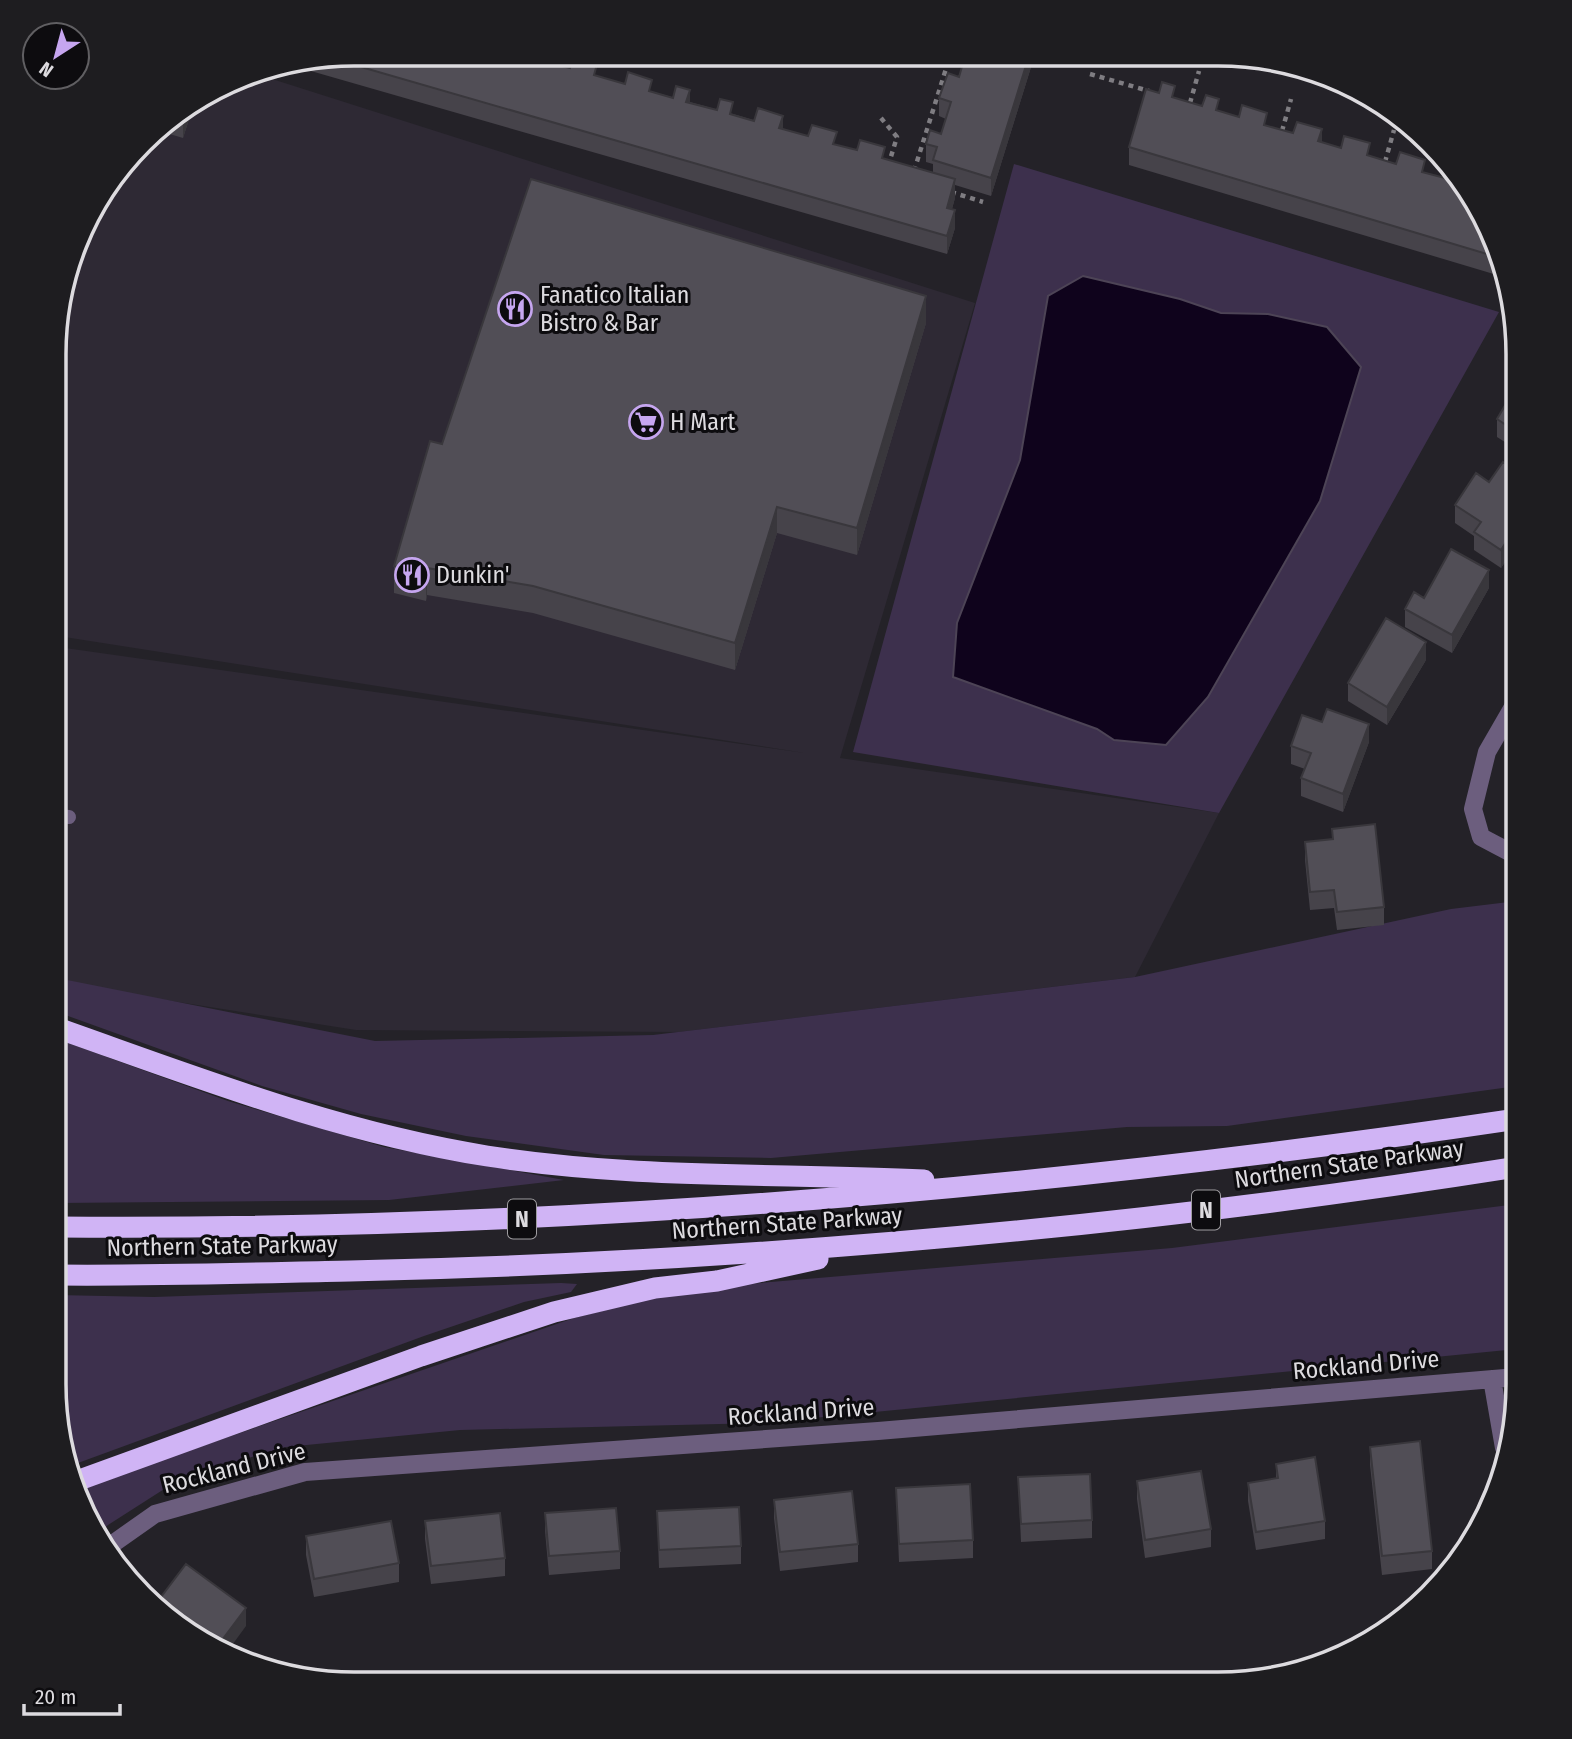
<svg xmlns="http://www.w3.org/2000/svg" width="1572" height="1739" viewBox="0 0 1572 1739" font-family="'Fira Sans Condensed',sans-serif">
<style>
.built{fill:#2e2934}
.green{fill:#3d304d}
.water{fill:#0f031c;stroke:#4d4456;stroke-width:2}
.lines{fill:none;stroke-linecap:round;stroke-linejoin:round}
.path{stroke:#7f7d82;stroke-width:4.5;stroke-dasharray:5 5;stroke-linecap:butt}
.lane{stroke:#6c5e7e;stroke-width:14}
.street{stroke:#6c5e7e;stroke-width:18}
.highway{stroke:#d0b4f5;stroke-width:21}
.wall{fill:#46434a}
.shaded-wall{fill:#39373c}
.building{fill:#514e56;stroke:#39373c;stroke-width:2}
.labels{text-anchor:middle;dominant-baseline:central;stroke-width:6;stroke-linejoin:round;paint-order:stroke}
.shield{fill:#0d0c0f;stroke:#9f9da1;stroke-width:2}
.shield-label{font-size:23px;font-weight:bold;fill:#dddbdf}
.poi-label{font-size:24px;fill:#dddbdf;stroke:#0d0c0f;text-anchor:start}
.street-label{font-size:24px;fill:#dddbdf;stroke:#0d0c0f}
.rim{fill:none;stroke:#dddbdf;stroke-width:3.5}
</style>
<rect width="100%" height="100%" fill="#242228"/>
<!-- built -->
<path class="built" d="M253,73L975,303L840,758L1219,813L1135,977L679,1032L356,1030L57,983L58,647L805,753L58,636L60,296L94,205L157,128Z"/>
<!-- green -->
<path class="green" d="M1014,164L1499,312L1219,813L853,752Z
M1517,901V1086L1227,1126L1127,1127L771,1158L604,1155L466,1136L361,1114L262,1086L57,1012V978L375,1041L653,1035L1135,977L1451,909Z
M57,1039L228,1101L384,1147L564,1180L389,1200L56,1203Z
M1517,1204V1349L762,1423L460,1430L286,1447L183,1477L108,1525L97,1535L74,1490L574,1318L689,1289L1172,1248Z
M561,1283L577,1284L571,1292L524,1302L424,1336L67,1467L55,1404V1295L154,1297Z"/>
<!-- water -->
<path class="water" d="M1083,276L1180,299L1221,313L1268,314L1327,327L1361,367L1320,501L1208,697L1166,745L1114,740L1097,729L953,677L957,623L1020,460L1048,296Z"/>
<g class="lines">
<!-- path -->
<path class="path" d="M1090,74L1149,91
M1190,103L1199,71
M881,118L897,137L889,163
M1282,131L1291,99
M1385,162L1394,130
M914,171L950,56
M951,192L983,202"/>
<!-- lane -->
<path class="lane" d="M58,816L69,817"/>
<!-- street -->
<path class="street" d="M1517,700L1487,752L1473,809L1481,837L1517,856
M1492,1379L1504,1448
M104,1550L155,1514L305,1472L878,1431L1517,1377"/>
<!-- highway -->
<path class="highway" d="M57,1028C199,1078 337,1132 487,1156C632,1179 778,1173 924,1180
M56,1227C545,1231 1033,1191 1517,1119
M55,1275C154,1276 252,1273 350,1271C741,1262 1131,1228 1517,1167
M71,1483L421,1356L554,1312L655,1288L717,1281L818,1259"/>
</g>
<!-- wall -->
<path class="wall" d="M354,54L533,58L549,55V63L733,114L933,173V164L926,162V144L941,134L946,119L939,116V98L959,77L1032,56V64L991,196L955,185V198L952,209L955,228L947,254L290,65Z
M1159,93L1425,173L1502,258L1497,275L1129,165V147Z
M193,107L183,138L156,130L157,128Z
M926,323L857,555L777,533L735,670L533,613L427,595L426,601L394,593V566L442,444Z
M1517,395V466L1508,461V444L1497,437V419Z
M1517,472V544L1501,568L1474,550V536L1455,523V505L1489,482Z
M1489,588L1452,653L1405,627V609L1424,598Z
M1426,660L1387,725L1348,701V683Z
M1369,742L1343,812L1301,796V778L1305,769L1291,764V746Z
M1332,829L1384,907V925L1337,930L1334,908L1310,910L1305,860V842L1332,839Z
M1370,1447L1432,1551V1569L1382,1575L1370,1465Z
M1276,1464L1325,1521V1539L1256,1550L1248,1501V1483L1276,1478Z
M1018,1477L1092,1520V1538L1021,1542Z
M1137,1481L1211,1529V1547L1145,1558L1137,1499Z
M896,1488L973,1540V1558L899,1562Z
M774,1500L858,1544V1562L780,1571L774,1518Z
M657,1511L741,1546V1564L659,1568Z
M545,1513L620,1551V1569L549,1575L545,1531Z
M425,1521L505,1558V1576L431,1584L425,1539Z
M306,1536L399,1563V1582L314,1597L306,1555Z"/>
<!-- shaded-wall -->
<path class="shaded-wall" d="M1029,56H1032V64L991,196V178Z
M690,90V108L686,102Z
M193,107L183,138V113Z
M783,116V134L779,128Z
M1322,129V147L1318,141Z
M955,179V198L947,226V208Z
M955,210V228L947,254V236Z
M1499,252L1502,259L1497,275V257Z
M926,296V323L857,555V528Z
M777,507V533L735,670V643Z
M1517,525V544L1501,568V550Z
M427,568V595L426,601V574Z
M1489,570V588L1452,653V635Z
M1426,642V660L1387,725V707Z
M1369,724V742L1343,812V794Z
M246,1608V1626L227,1652L216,1648Z"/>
<!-- building -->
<path class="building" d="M354,54L521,55L533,58L534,55H547L546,62L570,68L573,57L597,64L594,75L625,84L628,72L652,80L649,91L673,98L676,86L690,90L686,102L717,110L720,99L733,102L730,114L754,121L758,108L783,116L779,128L808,136L812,125L837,132L833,144L857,150L860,140L885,147L882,158L955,179L947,208L955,210L947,236L330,58Z
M965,56H1029L991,178L933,160L937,147L926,144L930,130L941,134L951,102L939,98L948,73L959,77Z
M1162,82L1175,86L1172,97L1202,106L1206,95L1219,99L1216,110L1239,117L1242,105L1267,113L1264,125L1293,133L1297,122L1322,129L1318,141L1341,148L1344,136L1370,143L1367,155L1396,164L1400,152L1425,160L1422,172L1445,178L1447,169L1459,180L1458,182L1462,183L1467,188L1499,252L1497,257L1129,147L1146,89L1159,93Z
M531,179L926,296L857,528L777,507L735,643L533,586L427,568L426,574L394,566L430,441L442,444Z
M1513,392L1517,395V448L1508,443L1515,431L1497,419Z
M1503,462L1517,472V525L1501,550L1474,532L1481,522L1455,505L1476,473L1489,482Z
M1451,549L1489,570L1452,635L1405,609L1414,592L1424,598Z
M1386,618L1426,642L1387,707L1348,683Z
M1327,709L1369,724L1343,794L1301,778L1311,753L1291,746L1302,715L1322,722Z
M1375,824L1384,907L1337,912L1334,890L1310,892L1305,842L1333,839L1332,829Z
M1420,1441L1432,1551L1382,1556L1370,1447Z
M1315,1457L1325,1521L1256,1532L1248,1483L1278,1478L1276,1464Z
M1201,1471L1211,1529L1145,1540L1137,1481Z
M1090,1474L1092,1520L1021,1524L1018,1477Z
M970,1484L973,1540L899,1544L896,1488Z
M852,1491L858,1544L780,1552L774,1500Z
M739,1507L741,1546L659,1550L657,1511Z
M616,1508L620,1551L549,1556L545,1513Z
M500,1513L505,1558L431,1566L425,1521Z
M391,1521L399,1563L314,1579L306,1536Z
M186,1564L246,1608L216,1648L205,1645L158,1601Z"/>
<!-- icons -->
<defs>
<g id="restaurant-ring" transform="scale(1.75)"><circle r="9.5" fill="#0d0c0f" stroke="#c6a6f0" stroke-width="1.5"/><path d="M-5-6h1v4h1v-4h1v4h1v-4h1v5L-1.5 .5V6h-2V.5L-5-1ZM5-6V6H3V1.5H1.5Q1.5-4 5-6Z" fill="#c6a6f0"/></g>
<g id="supermarket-ring" transform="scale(1.75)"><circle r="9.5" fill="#0d0c0f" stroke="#c6a6f0" stroke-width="1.5"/><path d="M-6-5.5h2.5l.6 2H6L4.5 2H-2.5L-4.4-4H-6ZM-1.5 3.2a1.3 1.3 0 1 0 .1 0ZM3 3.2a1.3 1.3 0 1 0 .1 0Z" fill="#c6a6f0"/></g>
</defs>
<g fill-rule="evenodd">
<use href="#restaurant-ring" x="515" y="309"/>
<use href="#supermarket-ring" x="646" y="422"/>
<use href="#restaurant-ring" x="412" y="575"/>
</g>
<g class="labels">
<!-- shield labels -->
<g class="shield">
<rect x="1192" y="1190.5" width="28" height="39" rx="5"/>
<rect x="508" y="1199.5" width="28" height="39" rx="5"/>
</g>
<g class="shield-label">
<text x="1206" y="1210">N</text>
<text x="522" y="1219">N</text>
</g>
<!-- poi labels -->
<g class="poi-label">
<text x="540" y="295">Fanatico Italian<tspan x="540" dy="28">Bistro &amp; Bar</tspan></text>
<text x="670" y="422">H Mart</text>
<text x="436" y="575">Dunkin'</text>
</g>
<!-- street labels -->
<g class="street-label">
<text transform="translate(1349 1164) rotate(-8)">Northern State Parkway</text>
<text transform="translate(787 1223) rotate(-4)">Northern State Parkway</text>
<text transform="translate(222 1246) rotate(-1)">Northern State Parkway</text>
<text transform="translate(1366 1365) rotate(-5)">Rockland Drive</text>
<text transform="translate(801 1412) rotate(-4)">Rockland Drive</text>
<text transform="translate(234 1468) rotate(-14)">Rockland Drive</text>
</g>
</g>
<!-- crop -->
<path d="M0 0H1572V1739H0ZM354 66H1218A288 288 0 0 1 1506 354V1384A288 288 0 0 1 1218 1672H354A288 288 0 0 1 66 1384V354A288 288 0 0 1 354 66Z" fill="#1e1d20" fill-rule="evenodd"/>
<path class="rim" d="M354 66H1218A288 288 0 0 1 1506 354V1384A288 288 0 0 1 1218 1672H354A288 288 0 0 1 66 1384V354A288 288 0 0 1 354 66Z"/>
<!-- north arrow -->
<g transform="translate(56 56) rotate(216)"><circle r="33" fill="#0d0c0f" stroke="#605f62" stroke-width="2"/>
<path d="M0-5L12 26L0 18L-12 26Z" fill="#c6a6f0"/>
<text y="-10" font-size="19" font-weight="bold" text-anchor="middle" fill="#dddbdf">N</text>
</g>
<!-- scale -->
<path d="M24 1704v10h96v-10" fill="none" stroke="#dddbdf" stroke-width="3.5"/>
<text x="35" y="1704" font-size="21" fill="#dddbdf" stroke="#0d0c0f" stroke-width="5" paint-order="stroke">20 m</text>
</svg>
